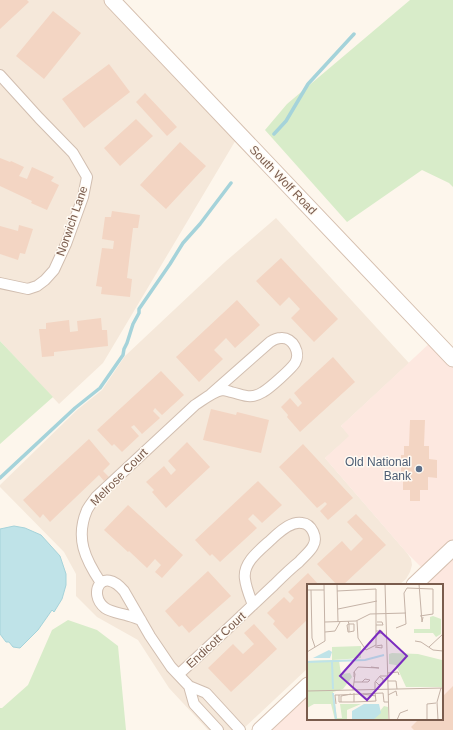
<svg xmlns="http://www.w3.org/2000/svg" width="453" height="730" viewBox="0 0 453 730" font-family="Helvetica,sans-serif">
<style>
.residential{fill:#f5e8da}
.commercial{fill:#fde8e0}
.green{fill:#d8ecc9}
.water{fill:#bfe3e8;stroke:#a5d3da}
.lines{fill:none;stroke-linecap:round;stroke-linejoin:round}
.stream{stroke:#a5d3da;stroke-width:3.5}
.building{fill:#f3d5c3}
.street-casing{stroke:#d1beb0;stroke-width:12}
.secondary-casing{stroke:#d6c0b0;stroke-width:17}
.street{stroke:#fff;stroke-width:10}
.secondary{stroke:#fff;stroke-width:15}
.service-dot{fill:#5c6f8a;stroke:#fffaf3;stroke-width:1.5}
.labels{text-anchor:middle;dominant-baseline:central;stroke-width:3;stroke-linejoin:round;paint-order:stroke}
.street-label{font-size:12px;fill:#7a5c4d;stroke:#fffaf3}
.service-label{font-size:12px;fill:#4e5e75;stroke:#fffaf3;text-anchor:end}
.inset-river{fill:none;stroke:#bfe3e8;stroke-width:2}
.inset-road{fill:none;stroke:#c5b3a7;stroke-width:1}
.view{fill:#7b2cbf;fill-opacity:0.15;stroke:#7b2cbf;stroke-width:2}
.inset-edge{fill:none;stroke:#7a5c4d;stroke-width:2}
</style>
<rect width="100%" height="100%" fill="#fdf6ec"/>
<!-- residential -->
<path class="residential" d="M0,0H108L237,138L103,363L59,404L0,341Z
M276,218L409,363L341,426L350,436L325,458L407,553L411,559L412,565L410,572L406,579L399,585H308V668L242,730H208L169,688L138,640L97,617L76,596V574L64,552L0,487V485L77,410L102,390L125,356L225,262Z"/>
<!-- commercial -->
<path class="commercial" d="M431,342L453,365V541L423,569L407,553L325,458L349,436L341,426Z
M453,553V730H266L308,690V719H442V585H419Z"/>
<!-- green -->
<path class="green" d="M410,0H453V187L449,183L422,170L347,222L265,130L287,104Z
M0,341L53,397L0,444Z
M68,620L97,630L118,646L126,730H0V708H2L28,685L52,630Z"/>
<!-- water -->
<path class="water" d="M14,526L25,528L41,535L60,556L66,574V585L62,599L54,612L52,610L38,630L20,648L13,647L9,642H6L0,634V529Z"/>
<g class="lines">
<!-- stream -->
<path class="stream" d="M274,134L286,121L308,84L354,34
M0,478L75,408L100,388L123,355L124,349L127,343L133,324L139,313V309L170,264L183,243L200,224L231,183"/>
</g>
<!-- building -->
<path class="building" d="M0,0H27L29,2L0,29Z
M53,11L81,33L44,79L16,56Z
M109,64L130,92L84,128L62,99Z
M145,93L177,127L167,136L136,102Z
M136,119L153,136L120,166L104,148Z
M180,142L206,166L166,209L140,185Z
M0,158L10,162L11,161L24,167L19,176L27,179L32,167L54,177L51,181L59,185L47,210L31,203L32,201L0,186Z
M112,211L140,215L138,228H133L127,278L132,279L130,297L101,294L102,287L96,286L102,248L113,249L114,241L102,239L105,217H111Z
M19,225L33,229L25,254L20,253L18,260L0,254V226L18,231Z
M281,258L338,319L314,342L291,318L300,309L289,297L280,306L256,281Z
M237,300L260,325L235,348L226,338L214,350L223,359L199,382L176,357Z
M101,318L102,330H107L108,346L54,352V356L42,357L39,329H46V323L69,320L70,332L78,331L77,321Z
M333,357L355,382L300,432L287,417L288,415L281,407L290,398L298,407L302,403L294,393Z
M161,371L184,395L162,415L155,408L153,411L160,418L142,434L134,425L131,427L139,436L122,452L114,444L112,446L97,430Z
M211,409L236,415L237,412L269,420L261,453L203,440Z
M410,420H425L424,446H429V459L437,460V478L428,477V490H420V501H410V490H403V480H401V455H404V446H409Z
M89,439L110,464L103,471L109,477L104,481L99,475L50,522L43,514L40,518L23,500Z
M187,442L210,467L166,508L152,492L154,490L146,482L164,466L171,475L176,470L168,461Z
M303,444L353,498L328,520L320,511L327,504L325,502L317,508L279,467Z
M258,481L282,505L262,523L253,514L248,519L257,528L220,562L212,554L210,556L195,540Z
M128,505L183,555L162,578L155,572L161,565L155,559L147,568L129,551L128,552L104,530Z
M356,514L386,545L343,585H337L317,564L342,541L351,551L363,539L347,522Z
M208,571L231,596L189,633L182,625L179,627L165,611Z
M308,573L319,585H308V619L287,639L273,624L275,621L267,613L284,597L290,603L294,598L288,592Z
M254,624L277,649L231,692L208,668L233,644L243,654L254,644L244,633Z
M453,686V730H414L411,727L419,719H442V697Z"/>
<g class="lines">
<!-- street casing -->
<g class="street-casing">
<path id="street" d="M0,75L39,118L73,153L87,177L83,197L66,244L54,270L45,280L37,286L28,289L0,283
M101,583C85,559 75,538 87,510C89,506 93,501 96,497L195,405C203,400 212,392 222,390C225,390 228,391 231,392C244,395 250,400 263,392C270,388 291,369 295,363C301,353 293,337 281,338C277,338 273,340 270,342L211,394
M141,620C136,618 131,616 126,615C119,613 111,612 105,608C87,594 102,565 124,591L150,636L171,667L189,686L206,693L240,730
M179,674C211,645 242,615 274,585C282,577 290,569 299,562C303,557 310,552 313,546C318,538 312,524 302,523C292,521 282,530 275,536C264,547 242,561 245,579C246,588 250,597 253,605
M189,686L194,704L218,730"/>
</g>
<!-- secondary casing -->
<g class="secondary-casing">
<path id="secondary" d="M112,0L453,359
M414,585L453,548
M260,730L308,685"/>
</g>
<!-- street -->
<use href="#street" class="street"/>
<!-- secondary -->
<use href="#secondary" class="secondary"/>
</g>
<!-- markers -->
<circle class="service-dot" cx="419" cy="469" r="4"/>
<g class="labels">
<!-- street labels -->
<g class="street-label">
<text transform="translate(283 180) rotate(46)">South Wolf Road</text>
<text transform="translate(72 221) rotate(-71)">Norwich Lane</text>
<text transform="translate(119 477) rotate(-45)">Melrose Court</text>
<text transform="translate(216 640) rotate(-43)">Endicott Court</text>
</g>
<!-- service labels -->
<g class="service-label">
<text x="411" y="462">Old National<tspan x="411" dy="14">Bank</tspan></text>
</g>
</g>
<!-- overview -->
<g transform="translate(307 584)">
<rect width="136" height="136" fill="#fdf6ec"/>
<path d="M126,32L134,35V50L129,53L126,49H107V45H123V33ZM54,62V74L26,76L32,77L34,90L43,89L45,93L36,105L26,108L30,134H35L33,120H54L40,126V136H28L24,120H7L0,124V77L25,76V63ZM85,69L111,70L135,76L136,103H99L89,81L82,80V70ZM77,122L81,123V136H66Z" fill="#d8ecc9"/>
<path d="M22,66L25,68L23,74H6ZM57,120H72L74,129L66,136H45V127Z" fill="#bfe3e8"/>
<path class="inset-river" d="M0,78L58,76L77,71M25,78L26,105M26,109L29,136"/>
<path class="inset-road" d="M30,0L31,38M78,0L82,136M112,0L115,38L116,33M0,6H17M4,6L5,54L8,63M30,7L69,5V61L59,66M31,25L70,17M41,37L42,40V48H41L40,41L42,40H47V47L42,48M50,37L51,54L59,66M18,38L49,37L63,30L99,29M69,41H76L75,38H70M89,44L99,40L97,9L100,4L126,5V30L113,32M69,47H75V49L69,50M18,48L28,47L33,38M108,57L114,58L126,66L136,67M68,63L75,64V61L69,62M122,63L136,50M0,68L18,57L17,0M47,88L51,83L72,84L64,83M81,89L91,88L92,91M81,97H89L90,105M47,98H61L63,96L58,95L55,98M69,98L72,101L76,98V95L73,93M68,105V98L73,92H81M46,106L48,90L47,88V93M0,107L136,104M47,109V118L69,117L68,109M56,110L69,112M81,111L89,107L90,112M34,118V112L44,110M47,118H32V111L76,109L77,118H81M29,120L28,111H32M90,136L93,129L101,126M120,136V120L129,119M131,136L130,118L134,104"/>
<path class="view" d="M73,47L100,72L60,116L33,92Z"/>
<rect width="136" height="136" class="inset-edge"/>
</g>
</svg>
